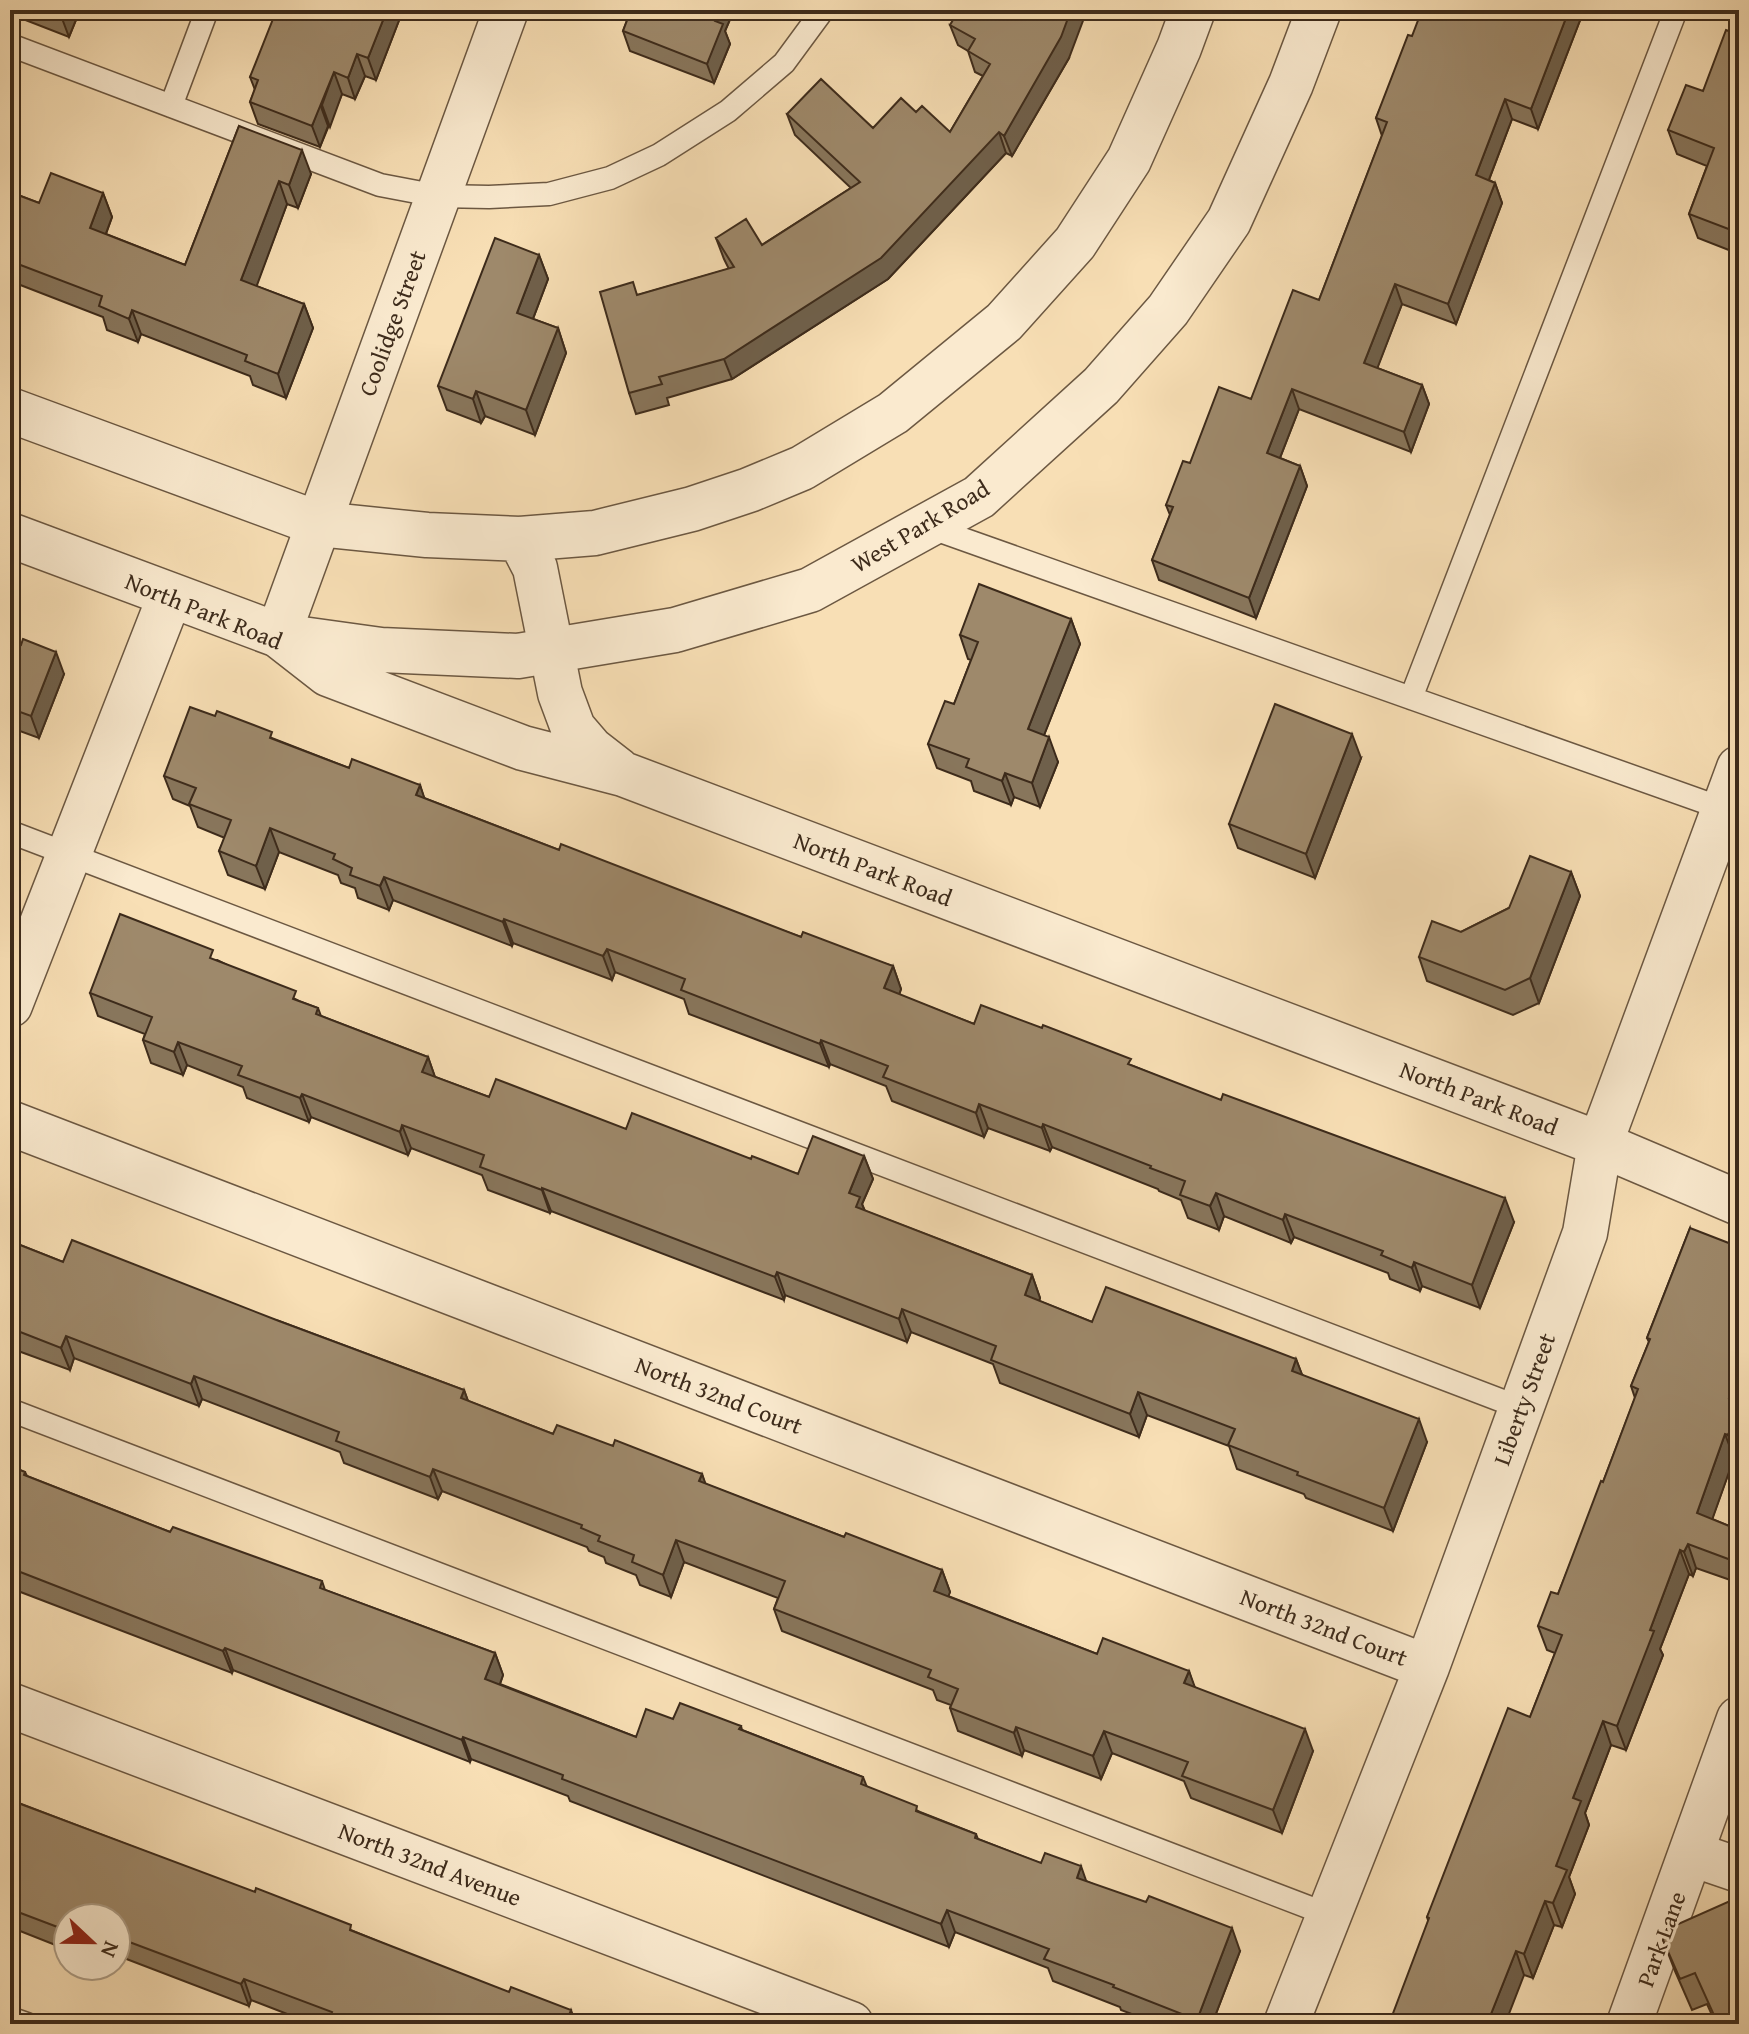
<svg xmlns="http://www.w3.org/2000/svg" width="1749" height="2034" viewBox="0 0 1749 2034" font-family="'Gentium Book Plus',serif">
<style>
.lines{fill:none;stroke-linecap:round;stroke-linejoin:round}
.service-casing{stroke:#6c5842;stroke-width:25}
.minor-casing{stroke:#6c5842;stroke-width:47}
.tertiary-casing{stroke:#6c5842;stroke-width:47}
.service{stroke:#faeacf;stroke-width:22}
.minor{stroke:#faeacf;stroke-width:44}
.tertiary{stroke:#faeacf;stroke-width:44}
.wall{fill:#88765c;stroke:#3d2b1b;stroke-width:2}
.shaded-wall{fill:#6f604b;stroke:#3d2b1b;stroke-width:2}
.building{fill:#9e896b;stroke:#3d2b1b;stroke-width:2}
.labels{text-anchor:middle;dominant-baseline:central;stroke-width:6;stroke-linejoin:round;paint-order:stroke}
.street-label{font-size:24px;fill:#3d2b1b;stroke:#faeacf}
</style>
<rect width="100%" height="100%" fill="#f8dfb5"/>
<filter id="stains"><feTurbulence type="fractalNoise" baseFrequency=".0025" numOctaves="4"/><feColorMatrix values="0 0 0 0 .2 0 0 0 0 .09 0 0 0 0 .02 0 0 0 .5 -.17"/></filter>
<radialGradient id="worn" r=".72"><stop offset=".6" stop-color="#630" stop-opacity="0"/><stop offset="1" stop-color="#630" stop-opacity=".3"/></radialGradient>
<g class="lines">
<!-- service casing -->
<g class="service-casing">
<path id="service" d="M10,45L380,185L438,196L489,197L549,194L610,178L659,155L728,111L784,63L823,10
M171,106L207,10
M926,526L1724,809
M1411,698L1676,10
M10,832L1521,1408
M10,1410L1329,1915
M10,2018L27,2024"/>
</g>
<!-- minor casing -->
<g class="minor-casing">
<path id="minor" d="M278,635L506,10
M10,1005L170,596
M10,1123L1427,1667
M10,1705L851,2024
M1692,1854L1739,1870
M1286,2024L1427,1667L1585,1233L1600,1144L1739,768
M1629,2024L1739,1719"/>
</g>
<!-- tertiary casing -->
<g class="tertiary-casing">
<path id="tertiary" d="M10,410L319,524L427,535L520,539L595,533L692,509L749,490L802,468L893,413L1004,322L1075,243L1129,160L1179,48L1193,10
M10,535L278,635L328,674L523,748L623,774L1600,1144L1739,1203
M520,539L535,568L560,693L573,728L591,749L618,770
M280,636L381,650L518,656L675,630L810,590L979,497L1101,386L1168,310L1229,221L1291,84L1319,10"/>
</g>
<!-- service -->
<use href="#service" class="service"/>
<!-- minor -->
<use href="#minor" class="minor"/>
<!-- tertiary -->
<use href="#tertiary" class="tertiary"/>
</g>
<!-- wall -->
<path class="wall" d="M10,10H103L100,18L80,10L69,37L10,14Z
M293,10H403L376,80L365,76L355,99L342,94L320,147L258,124L250,102L255,90L250,77L289,19Z
M631,10H734L725,31L730,44L714,83L630,51L623,31Z
M1584,10L1538,129L1512,119L1489,180L1495,183L1502,203L1456,324L1402,304L1377,368L1422,385L1429,404L1411,452L1299,409L1280,458L1300,466L1307,486L1256,618L1159,580L1152,560L1170,515L1166,505L1190,463L1251,399L1319,300L1382,136L1376,118L1412,36Z
M950,25L1069,58L1012,156L1006,153L888,279L732,379L667,398L669,405L636,414L629,393L638,295L729,269L724,259L716,238L762,245L851,188L795,135L787,114L873,128L916,112L950,132L983,76L975,72L968,51L958,45Z
M1739,35V254L1698,238L1689,214L1707,166L1677,154L1668,130L1703,91Z
M239,126L311,174L298,208L287,204L256,286L304,304L313,328L286,398L253,385L250,376L141,334L138,342L107,330L103,317L10,281V192L39,203L103,193L112,217L106,234L185,265Z
M539,255L548,279L533,319L558,328L566,353L535,435L485,416L481,423L447,410L438,386Z
M1071,619L1080,644L1044,735L1058,762L1040,807L1014,797L1011,805L974,791L971,781L937,768L928,744L954,704L971,660L968,659L960,635Z
M10,641L64,674L39,738L20,731L13,750L10,749Z
M215,716L349,768L420,785L424,798L559,850L801,937L893,966L901,989L899,995L974,1024L1133,1066L1514,1222L1480,1308L1422,1286L1420,1291L1390,1279L1388,1273L1294,1237L1291,1243L1224,1216L1219,1230L1188,1218L1181,1200L1159,1191L1158,1189L1052,1147L1050,1151L988,1128L984,1137L892,1101L886,1086L830,1064L829,1067L689,1014L684,999L615,972L612,980L513,943L512,946L393,900L389,910L358,898L355,888L341,883L338,875L279,852L265,889L228,875L219,851L225,838L198,827L190,806L173,799L164,776Z
M1361,758L1315,878L1238,848L1229,824Z
M1571,872L1580,896L1539,1003L1513,1015L1427,981L1419,957L1461,932L1509,908Z
M217,960L299,1001L318,1008L321,1016L428,1057L435,1077L489,1097L751,1159L798,1174L864,1156L873,1179L862,1204L865,1211L1032,1275L1040,1298L1039,1301L1092,1322L1296,1359L1302,1375L1427,1442L1393,1531L1306,1498L1304,1494L1237,1469L1229,1446L1147,1415L1139,1437L1000,1383L993,1364L911,1332L907,1342L785,1295L784,1300L551,1211L550,1213L488,1190L482,1175L411,1148L408,1155L311,1117L309,1122L247,1098L243,1087L187,1065L183,1075L151,1063L143,1040L145,1034L98,1016L90,993Z
M1690,1228L1737,1459L1734,1458L1712,1519L1739,1530V1583L1696,1568L1693,1576L1689,1574L1660,1649L1663,1655L1626,1750L1611,1745L1585,1813L1589,1825L1569,1877L1575,1894L1562,1927L1554,1925L1533,1978L1524,1975L1428,1920L1427,1917L1530,1717L1555,1653L1547,1650L1538,1626L1558,1594L1603,1482L1635,1398L1631,1386L1649,1342L1647,1338Z
M10,1241L63,1262L279,1321L464,1390L468,1401L553,1434L613,1446L702,1474L705,1484L844,1537L942,1570L950,1592L948,1596L1097,1654L1189,1671L1194,1687L1313,1751L1282,1833L1191,1798L1184,1781L1112,1753L1101,1779L1024,1750L1022,1756L958,1731L950,1708L951,1705L937,1700L933,1690L782,1631L774,1609L778,1598L684,1562L671,1597L640,1585L636,1575L606,1563L604,1557L589,1551L587,1547L442,1491L438,1499L344,1463L340,1452L202,1399L199,1406L74,1358L70,1370L10,1348Z
M10,1466L25,1472L27,1476L170,1532L322,1581L325,1590L495,1653L503,1675L500,1684L636,1737L673,1719L741,1726L742,1730L863,1777L867,1787L920,1812L976,1834L978,1839L1086,1881L1240,1951L1212,2024H1158L1121,2010L1120,2007L1053,1981L1048,1968L955,1932L949,1947L570,1801L568,1796L471,1759L470,1762L233,1670L232,1673L10,1588Z
M10,1798L16,1802L353,1931L578,2024H313L251,2000L249,2006L116,1955V1918H68V1950L10,1927Z
M1667,1929L1739,2024H1716L1707,2004L1692,2010L1675,1971L1663,1940Z"/>
<!-- shaded-wall -->
<path class="shaded-wall" d="M62,10H80L69,37L60,13Z
M97,10H103L100,18Z
M387,10H403L376,80L368,58Z
M719,10H734L725,31L730,44L714,83L707,64L715,21Z
M1071,10H1087L1069,58L1012,156L1004,136Z
M1569,10H1584L1538,129L1531,109Z
M357,54L365,76L355,99L348,78Z
M334,72L342,94L330,127L322,105Z
M1505,99L1512,119L1483,195L1476,175Z
M320,104L328,126L320,147L312,126Z
M999,132L1006,153L888,279L732,379L724,359Z
M302,150L311,174L298,208L289,185Z
M279,181L287,204L250,304L241,280Z
M1495,183L1502,203L1456,324L1448,304Z
M103,193L112,217L99,252L90,228Z
M539,255L548,279L526,337L517,313Z
M1395,284L1402,304L1372,382L1364,363Z
M304,304L313,328L286,398L278,374Z
M132,310L141,334L138,342L129,319Z
M558,328L566,353L535,435L526,410Z
M1422,385L1429,404L1411,452L1404,432Z
M1292,389L1299,409L1274,473L1267,453Z
M476,391L485,416L481,423L473,399Z
M1300,466L1307,486L1256,618L1249,598Z
M1071,619L1080,644L1037,753L1028,729Z
M56,652L64,674L39,738L31,716Z
M12,709L20,731L13,750L10,742V715Z
M1352,734L1361,758L1315,878L1306,854Z
M1049,737L1058,762L1040,807L1032,783Z
M1005,773L1014,797L1011,805L1002,781Z
M420,785L428,809L416,795Z
M270,828L279,852L265,889L256,866Z
M1571,872L1580,896L1539,1003L1530,978Z
M384,877L393,900L389,910L380,886Z
M504,919L513,943L512,946L503,922Z
M607,949L615,972L612,980L603,956Z
M893,966L901,989L893,1012L884,988Z
M821,1040L830,1064L829,1067L820,1044Z
M178,1042L187,1065L183,1075L174,1052Z
M428,1057L436,1080L422,1072Z
M302,1094L311,1117L309,1122L300,1098Z
M979,1104L988,1128L984,1137L976,1113Z
M1043,1124L1052,1147L1050,1151L1042,1128Z
M402,1125L411,1148L408,1155L400,1132Z
M864,1156L873,1179L862,1204L868,1220L864,1230L849,1193Z
M542,1188L551,1211L550,1213L542,1190Z
M1216,1193L1224,1216L1219,1230L1210,1206Z
M1505,1198L1514,1222L1480,1308L1472,1285Z
M1285,1214L1294,1237L1291,1243L1283,1220Z
M1414,1262L1422,1286L1420,1291L1412,1268Z
M777,1272L785,1295L784,1300L775,1277Z
M1032,1275L1040,1298L1033,1318L1025,1295Z
M902,1309L911,1332L907,1342L899,1319Z
M66,1336L74,1358L70,1370L61,1348Z
M1296,1359L1305,1382L1292,1371Z
M1739,1373V1455L1737,1459L1728,1435L1729,1398Z
M194,1376L202,1399L199,1406L191,1384Z
M464,1390L472,1412L461,1398Z
M1138,1392L1147,1415L1139,1437L1130,1414Z
M1419,1419L1427,1442L1393,1531L1384,1508Z
M1725,1434L1734,1458L1706,1537L1697,1513Z
M433,1469L442,1491L438,1499L430,1477Z
M702,1474L710,1496L699,1481Z
M676,1540L684,1562L671,1597L663,1575Z
M1688,1544L1696,1568L1693,1576L1684,1552Z
M1680,1550L1689,1574L1660,1649L1663,1655L1626,1750L1617,1726L1650,1630Z
M942,1570L950,1592L942,1613L934,1591Z
M225,1648L233,1670L232,1673L223,1651Z
M495,1653L503,1675L494,1701L485,1679Z
M1189,1671L1197,1693L1184,1683Z
M1603,1721L1611,1745L1585,1813L1589,1825L1569,1877L1575,1894L1562,1927L1553,1903L1556,1866L1573,1798Z
M1016,1727L1024,1750L1022,1756L1014,1733Z
M1305,1729L1313,1751L1282,1833L1273,1810Z
M1104,1731L1112,1753L1101,1779L1093,1756Z
M463,1737L471,1759L470,1762L462,1740Z
M1081,1866L1089,1889L1077,1878Z
M1545,1901L1554,1925L1533,1978L1524,1954Z
M947,1910L955,1932L949,1947L941,1924Z
M1232,1928L1240,1951L1212,2024H1199L1197,2020Z
M1516,1951L1524,1975L1505,2024H1487Z
M244,1979L251,2000L249,2006L241,1984Z
M571,2010L576,2024L567,2020Z"/>
<!-- building -->
<path class="building" d="M293,10H387L368,58L357,54L348,78L334,72L312,126L250,102L258,80L250,77L275,14L289,19Z
M631,10H719L715,21L723,24L707,64L623,31Z
M959,10H1071L1061,37L1004,136L999,132L881,258L724,359L659,377L662,384L629,393L600,292L633,282L637,295L734,267L716,238L746,219L762,245L860,182L787,114L821,79L873,128L901,98L916,112L922,106L950,132L990,64L968,51L975,39L950,25Z
M1422,10H1569L1531,109L1505,99L1476,175L1495,183L1448,304L1395,284L1364,363L1422,385L1404,432L1292,389L1267,453L1300,466L1249,598L1152,560L1173,507L1166,505L1183,461L1190,463L1219,387L1251,399L1293,290L1319,300L1387,122L1376,118L1408,35L1412,36Z
M1726,30L1739,35V233L1689,214L1714,148L1668,130L1686,85L1703,91Z
M239,126L302,150L289,185L279,181L241,280L304,304L278,374L245,361L247,355L132,310L129,319L99,306L102,296L10,261V192L39,203L51,173L103,193L90,228L185,265Z
M495,238L539,255L517,313L558,328L526,410L476,391L473,399L438,386Z
M979,584L1071,619L1028,729L1049,737L1032,783L1005,773L1002,781L966,767L969,759L928,744L945,701L954,704L978,642L960,635Z
M23,639L56,652L31,716L12,709L10,715V641L21,645Z
M1275,704L1352,734L1306,854L1229,824Z
M190,707L215,716L217,711L272,732L270,738L349,768L352,759L420,785L416,795L559,850L561,844L801,937L803,932L893,966L884,988L974,1024L981,1005L1042,1028L1043,1025L1131,1059L1128,1064L1221,1100L1223,1094L1505,1198L1472,1285L1414,1262L1412,1268L1381,1255L1383,1251L1285,1214L1283,1220L1216,1193L1210,1206L1180,1195L1185,1181L1150,1168L1151,1166L1043,1124L1042,1128L979,1104L976,1113L883,1077L888,1066L821,1040L820,1044L681,990L685,979L607,949L603,956L504,919L503,922L384,877L380,886L350,875L352,868L333,859L335,854L270,828L256,866L219,851L231,820L189,804L196,788L164,776Z
M1530,856L1571,872L1530,978L1505,990L1419,957L1432,921L1461,932L1509,908Z
M120,914L213,950L210,958L296,991L293,999L318,1008L316,1014L428,1057L422,1072L489,1097L496,1079L626,1129L632,1113L751,1159L752,1156L798,1174L813,1136L864,1156L849,1193L860,1197L856,1207L1032,1275L1025,1295L1092,1322L1106,1287L1296,1359L1292,1371L1419,1419L1384,1508L1297,1475L1298,1472L1228,1445L1235,1429L1138,1392L1130,1414L991,1360L996,1346L902,1309L899,1319L777,1272L775,1277L542,1188V1190L480,1167L484,1155L402,1125L400,1132L302,1094L300,1098L238,1075L242,1066L178,1042L174,1052L143,1040L152,1017L90,993Z
M1690,1228L1739,1247V1373L1729,1398L1739,1402V1409L1728,1435L1725,1434L1697,1513L1739,1530V1563L1688,1544L1684,1552L1680,1550L1650,1630L1654,1631L1617,1726L1603,1721L1573,1798L1581,1801L1556,1866L1567,1870L1553,1903L1545,1901L1524,1954L1516,1951L1487,2024H1389L1429,1918L1427,1917L1508,1708L1530,1717L1562,1635L1538,1626L1551,1592L1558,1594L1601,1481L1603,1482L1638,1389L1631,1386L1650,1339L1647,1338Z
M72,1240L279,1321L464,1390L461,1398L553,1434L557,1425L613,1446L615,1440L702,1474L699,1481L844,1537L846,1533L942,1570L934,1591L1097,1654L1103,1638L1189,1671L1184,1683L1305,1729L1273,1810L1182,1776L1188,1762L1104,1731L1093,1756L1016,1727L1014,1733L950,1708L958,1689L928,1677L931,1670L774,1609L785,1581L676,1540L663,1575L632,1562L634,1555L598,1541L600,1536L581,1528L582,1525L433,1469L430,1477L336,1441L339,1432L194,1376L191,1384L66,1336L61,1348L10,1328V1241L63,1262Z
M10,1466L25,1472L24,1475L170,1532L173,1527L322,1581L320,1588L495,1653L485,1679L636,1737L646,1709L673,1719L680,1703L741,1726L739,1729L863,1777L861,1784L917,1806L916,1811L976,1834L975,1838L1041,1863L1045,1853L1081,1866L1077,1878L1146,1902L1149,1896L1232,1928L1197,2020L1113,1987L1114,1985L1044,1959L1049,1949L947,1910L941,1924L562,1779L563,1775L463,1737L462,1740L225,1648L223,1651L10,1568Z
M10,1798L16,1800L15,1802L255,1892L256,1888L351,1925L350,1930L509,1992L511,1987L571,2010L567,2020L578,2024H342L329,2019L332,2012L244,1979L241,1984L116,1937V1918H68V1931L10,1909Z
M1739,1897V2024H1718L1695,1973L1680,1979L1663,1940L1667,1929Z"/>
<g class="labels">
<!-- street labels -->
<g class="street-label">
<text transform="translate(392 323) rotate(-70)">Coolidge Street</text>
<text transform="translate(920 526) rotate(-31)">West Park Road</text>
<text transform="translate(204 611) rotate(22)">North Park Road</text>
<text transform="translate(873 869) rotate(21)">North Park Road</text>
<text transform="translate(1479 1098) rotate(21)">North Park Road</text>
<text transform="translate(719 1395) rotate(21)">North 32nd Court</text>
<text transform="translate(1524 1399) rotate(-70)">Liberty Street</text>
<text transform="translate(1324 1627) rotate(21)">North 32nd Court</text>
<text transform="translate(430 1864) rotate(21)">North 32nd Avenue</text>
<text transform="translate(1661 1939) rotate(-70)">Park Lane</text>
</g>
</g>
<!-- margin -->
<rect width="1749" height="2034" fill="none" stroke="#f8dfb5" stroke-width="40"/>
<rect x="12" y="12" width="1725" height="2010" fill="none" stroke="#3d2b1b" stroke-width="4"/>
<rect x="20" y="20" width="1709" height="1994" fill="none" stroke="#3d2b1b" stroke-width="2"/>
<!-- north arrow -->
<g transform="translate(92 1942) rotate(112)"><circle r="38" fill="#faeacf" stroke="#ae9e87" stroke-width="2"/>
<path d="M0-6L14 30L0 20L-14 30Z" fill="#8f2418"/>
<text y="-12" font-size="22" font-weight="bold" text-anchor="middle" fill="#3d2b1b">N</text>
</g>
<rect width="100%" height="100%" filter="url(#stains)"/>
<rect width="100%" height="100%" fill="url(#worn)"/>
</svg>
